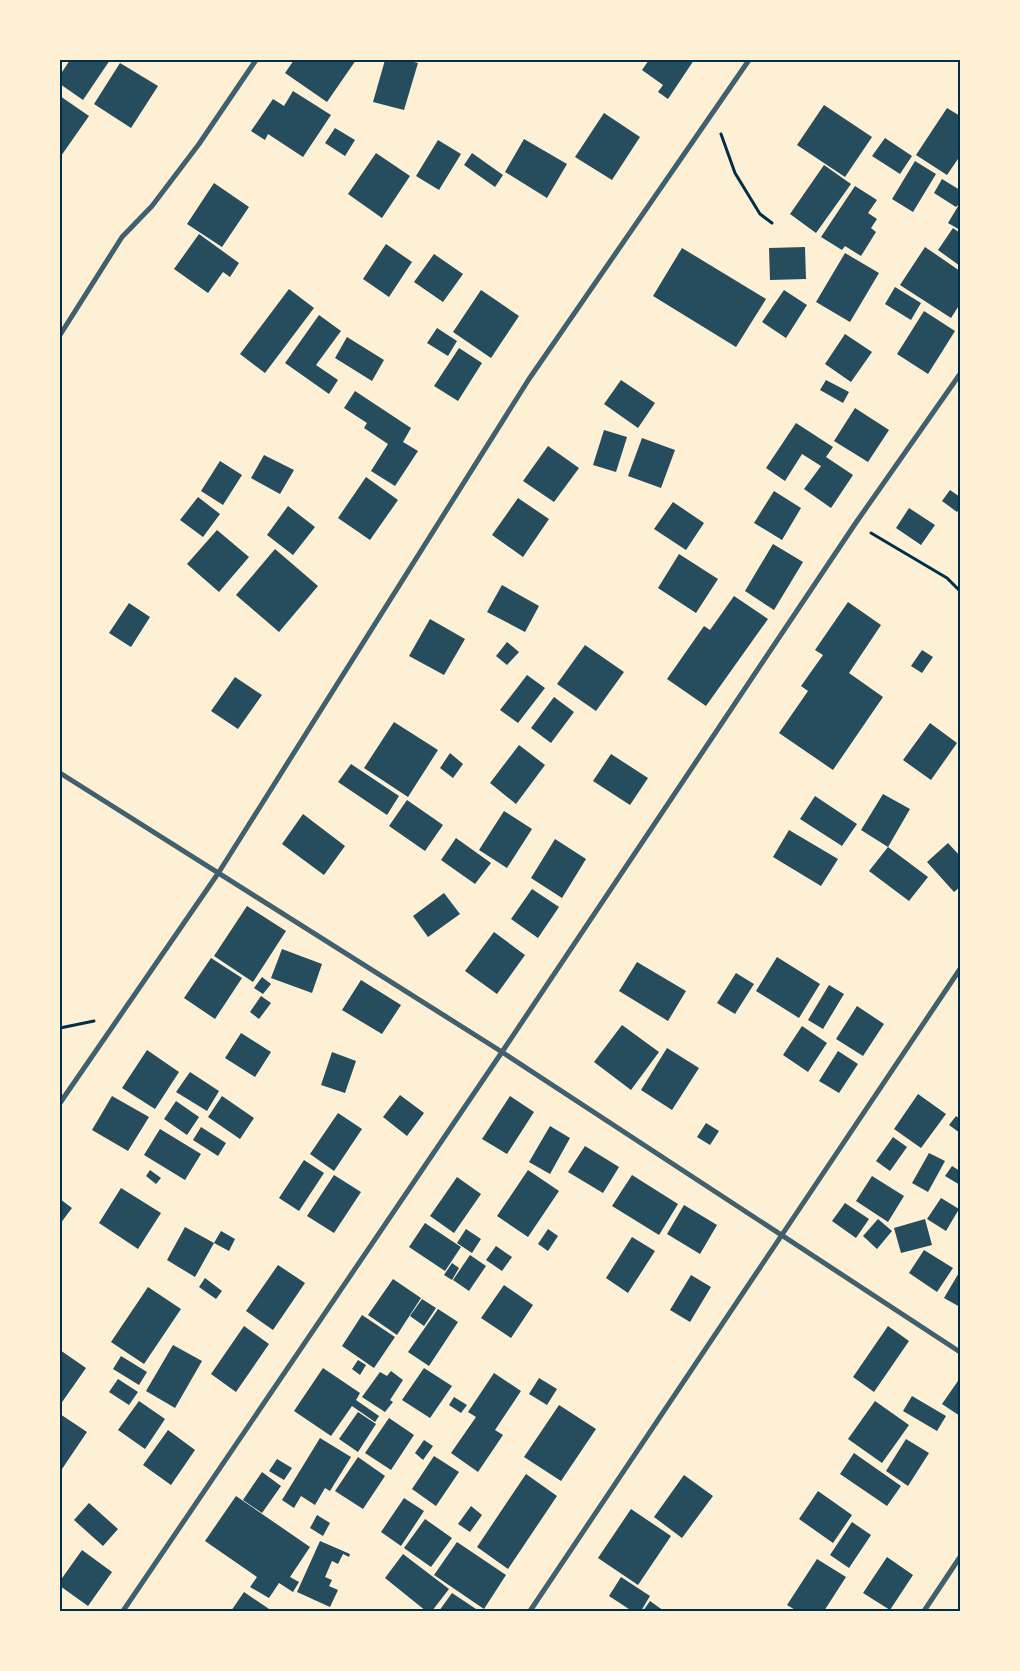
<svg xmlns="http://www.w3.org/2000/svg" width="1020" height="1671" viewBox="0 0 1020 1671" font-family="'Noto Serif',serif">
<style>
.building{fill:#264d5e}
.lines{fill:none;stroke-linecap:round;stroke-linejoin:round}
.path{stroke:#003049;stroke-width:3}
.minor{stroke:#3f606c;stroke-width:5}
.neatline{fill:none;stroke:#003049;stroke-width:2}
</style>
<rect width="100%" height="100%" fill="#fdf0d5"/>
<!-- building -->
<path class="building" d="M70,60H110L83,100L60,84V75Z
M294,60H356L327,102L285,73Z
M385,60H406L418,63L404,110L373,102Z
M649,60H694L668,99L658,92L663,85L642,70Z
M120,63L158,86L131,128L94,104Z
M293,91L331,115L303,157L268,134L265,140L251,131L273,99L284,106Z
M60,96L89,116L61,156L60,155Z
M824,105L872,137L845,177L797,145Z
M947,108L960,116V156L947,175L916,155Z
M604,113L640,137L612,180L575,157Z
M335,128L355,140L345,156L325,143Z
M885,138L912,156L900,174L872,156Z
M524,139L567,164L547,198L505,172Z
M438,140L461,154L439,190L416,176Z
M376,153L410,176L382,218L348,194Z
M472,153L503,175L495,187L464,165Z
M915,161L936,174L913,212L892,199Z
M824,165L851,184L816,233L790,214Z
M942,179L960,190V230L948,223L960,203L956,207L934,193Z
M214,183L249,207L222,247L187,224Z
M855,186L877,200L868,213L877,219L871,228L876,232L861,256L845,246L842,250L821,237Z
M953,228L960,233V266L938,250Z
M199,234L239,263L230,277L223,272L208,293L174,269Z
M386,244L412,262L389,297L363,279Z
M805,247L806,279L770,280L769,248Z
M925,247L960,271V304L951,318L900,285Z
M682,248L766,299L736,347L653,296Z
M845,253L879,273L850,322L816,302Z
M434,254L463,274L443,302L414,282Z
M895,287L921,303L911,320L885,304Z
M289,289L314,308L265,373L240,354Z
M481,290L519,316L491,358L453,332Z
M784,290L807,305L786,338L762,322Z
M924,311L955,331L928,374L897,354Z
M319,315L341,331L316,365L338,380L329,394L285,363Z
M437,328L457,341L448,356L427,343Z
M845,334L872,352L851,382L825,364Z
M347,337L384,360L372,381L335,358Z
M459,348L482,363L458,401L434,386Z
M621,380L655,403L638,428L604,404Z
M826,380L849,392L843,403L820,390Z
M355,391L411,428L403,442L418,451L395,486L371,471L388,444L364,428L367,423L344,408Z
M855,408L889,430L868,462L834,441Z
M796,423L833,447L826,457L853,475L831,508L804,489L821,466L802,454L785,481L766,468Z
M604,430L627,437L616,472L593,465Z
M642,438L675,450L661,488L628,476Z
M548,446L579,468L554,502L523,481Z
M264,455L294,470L280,494L251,478Z
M220,461L242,475L223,505L201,491Z
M366,477L398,500L370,540L338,518Z
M950,490L960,497V508L957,512L942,501Z
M774,491L801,508L782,540L754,523Z
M198,497L220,514L203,537L180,520Z
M518,498L549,519L523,557L492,535Z
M673,502L704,523L686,550L654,529Z
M288,506L315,527L293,555L267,535Z
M909,508L935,525L921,545L896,528Z
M217,530L249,557L219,592L187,564Z
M773,544L803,562L774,610L745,591Z
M275,549L318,586L279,632L236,595Z
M679,554L718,579L696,613L658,588Z
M502,585L539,606L525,632L487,612Z
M734,596L768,619L706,706L667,679L704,626L710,630Z
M848,602L881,625L849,673L883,697L833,770L779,733L808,691L801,686L823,655L815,650Z
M129,603L150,617L131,647L109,633Z
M430,619L465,639L444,675L409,656Z
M507,642L519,652L507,665L496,656Z
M585,645L624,672L596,711L557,684Z
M922,650L933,657L922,673L911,666Z
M527,675L545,688L518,723L500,710Z
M235,677L262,695L238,729L211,711Z
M554,697L574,712L551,743L531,728Z
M394,722L438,750L408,797L364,768Z
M930,723L957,743L931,780L903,760Z
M519,745L545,765L516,804L490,783Z
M450,753L463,764L453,778L440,768Z
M611,754L648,778L630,805L593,781Z
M351,764L399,796L387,815L338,782Z
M883,794L910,809L888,847L861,830Z
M815,796L857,824L842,846L800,819Z
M407,800L443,825L425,851L389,826Z
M504,811L532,829L507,868L479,850Z
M303,814L345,846L324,875L282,844Z
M789,830L838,859L821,886L773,857Z
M456,838L491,863L475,884L441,860Z
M555,839L586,859L562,898L531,878Z
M948,843L960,856V887L954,892L927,862Z
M888,847L928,877L909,901L869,871Z
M532,889L559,907L538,938L511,919Z
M444,893L460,914L428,937L413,916Z
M247,906L286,931L253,982L214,956Z
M494,932L525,955L497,994L465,971Z
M282,949L322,964L312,993L271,978Z
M777,957L820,984L799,1018L756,991Z
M211,958L242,978L215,1019L184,998Z
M637,962L686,991L668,1021L619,991Z
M736,973L754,984L735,1014L717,1003Z
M262,977L271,984L263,994L254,988Z
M361,980L401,1005L382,1034L342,1010Z
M829,985L844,994L823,1029L808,1020Z
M261,996L271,1003L259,1019L250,1012Z
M857,1006L884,1024L863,1056L836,1039Z
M622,1025L659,1052L631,1090L594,1062Z
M802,1026L827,1043L808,1072L783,1055Z
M241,1033L271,1052L255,1077L225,1058Z
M667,1048L699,1068L672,1110L641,1090Z
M147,1050L179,1072L155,1109L122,1088Z
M838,1051L858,1064L839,1093L819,1081Z
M332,1052L356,1061L345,1093L321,1085Z
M190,1072L219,1091L207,1111L176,1092Z
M918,1094L946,1114L921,1148L894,1129Z
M400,1095L424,1113L407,1136L383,1117Z
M112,1096L149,1117L128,1151L92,1130Z
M222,1096L254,1118L240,1139L208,1117Z
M510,1096L534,1112L507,1154L482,1139Z
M176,1101L199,1117L187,1135L164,1119Z
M338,1113L362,1129L334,1171L310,1154Z
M956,1116L960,1119V1133L949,1125Z
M706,1123L719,1131L710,1145L697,1137Z
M550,1126L570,1138L550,1174L529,1162Z
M201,1127L226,1143L218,1156L193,1140Z
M160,1129L201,1154L185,1180L144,1155Z
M893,1137L907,1147L890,1171L876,1161Z
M585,1146L619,1167L603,1193L568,1172Z
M929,1153L945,1161L928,1192L912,1183Z
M304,1160L324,1173L299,1211L279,1198Z
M952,1166L960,1171V1185L945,1176Z
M150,1170L161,1178L156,1184L146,1176Z
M528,1170L559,1191L528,1237L497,1216Z
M334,1175L361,1192L334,1233L307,1216Z
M632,1175L678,1204L659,1235L612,1206Z
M872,1176L904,1196L888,1222L856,1201Z
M457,1177L481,1194L454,1233L430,1216Z
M121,1188L161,1213L138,1249L99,1223Z
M941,1198L959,1209L946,1231L927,1219Z
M60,1199L72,1208L60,1224Z
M845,1203L869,1219L856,1238L832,1221Z
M684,1205L717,1225L700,1254L667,1234Z
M878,1219L892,1231L877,1249L863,1236Z
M925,1219L932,1245L901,1253L894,1228Z
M425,1223L461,1247L445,1271L409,1247Z
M185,1227L214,1243L195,1277L167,1260Z
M466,1229L481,1239L472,1253L457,1243Z
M548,1229L558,1236L548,1251L538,1244Z
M221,1231L235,1239L229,1251L214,1243Z
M632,1237L655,1251L628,1293L606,1278Z
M496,1246L512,1257L502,1271L486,1260Z
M924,1250L953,1268L937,1292L909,1273Z
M470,1255L486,1266L469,1291L453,1280Z
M452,1263L459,1268L452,1280L444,1275Z
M278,1265L305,1283L273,1330L246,1311Z
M960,1271V1307L944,1298Z
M691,1275L711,1287L690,1322L670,1310Z
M205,1278L222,1291L216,1299L199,1287Z
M393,1279L421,1298L397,1335L368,1315Z
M504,1285L533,1305L511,1338L481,1318Z
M148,1287L181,1309L144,1364L111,1342Z
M422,1299L436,1308L424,1326L410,1316Z
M438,1309L458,1322L429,1366L408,1352Z
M362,1315L395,1337L374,1368L342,1346Z
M244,1326L269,1344L236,1392L211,1374Z
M888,1326L909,1341L874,1392L853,1377Z
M173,1345L202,1361L175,1408L146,1391Z
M60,1350L86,1368L60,1405Z
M121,1356L147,1372L139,1385L113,1369Z
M358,1360L366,1365L360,1375L352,1369Z
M323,1368L360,1393L356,1400L379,1416L375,1422L352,1406L331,1436L294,1411Z
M424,1368L452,1386L430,1418L402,1400Z
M391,1371L403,1380L390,1400L393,1402L385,1412L362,1397L380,1372L387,1376Z
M494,1373L521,1391L495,1430L503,1435L478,1472L451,1453L476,1417L468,1412Z
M539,1378L557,1389L547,1405L529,1394Z
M960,1378V1416L942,1404Z
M118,1379L138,1392L129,1405L109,1392Z
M912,1396L946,1416L937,1431L903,1411Z
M454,1397L467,1405L461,1413L449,1405Z
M139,1401L165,1419L145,1449L118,1430Z
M875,1401L909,1425L882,1463L848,1439Z
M559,1405L596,1429L561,1481L524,1457Z
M358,1412L376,1424L358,1452L339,1439Z
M60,1414L87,1432L62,1469L60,1467Z
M389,1418L414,1435L391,1470L365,1453Z
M168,1430L195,1450L171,1485L143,1465Z
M320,1438L351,1457L330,1491L325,1488L315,1505L301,1496L294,1508L282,1500Z
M906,1439L929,1453L908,1486L886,1471Z
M424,1440L433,1446L423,1460L415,1453Z
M854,1453L901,1486L887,1506L840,1474Z
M434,1456L459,1472L436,1506L412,1489Z
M358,1457L385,1476L363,1509L335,1491Z
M277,1459L292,1468L284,1480L269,1471Z
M262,1472L281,1486L262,1513L243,1500Z
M526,1474L557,1496L508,1569L477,1547Z
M684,1475L713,1496L682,1538L654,1517Z
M818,1491L852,1515L833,1543L799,1519Z
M236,1496L310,1547L290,1577L299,1582L293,1592L279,1583L269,1598L250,1587L257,1577L205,1541Z
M404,1498L424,1511L401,1546L381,1532Z
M89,1503L118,1529L103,1546L74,1520Z
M471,1506L482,1515L470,1532L458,1524Z
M631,1509L671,1536L638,1585L598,1558Z
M317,1515L330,1523L323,1536L310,1528Z
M425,1519L452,1538L431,1567L404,1548Z
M852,1522L871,1535L849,1568L830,1555Z
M320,1541L350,1554L349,1557L343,1554L338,1564L332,1561L325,1577L332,1580L329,1586L338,1590L330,1607L297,1592Z
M457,1542L506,1575L484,1609L434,1575Z
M82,1550L112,1572L88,1606L60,1586V1581Z
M403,1554L449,1589L432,1611H426L385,1578Z
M887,1557L913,1575L890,1610L863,1593Z
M817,1559L846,1577L824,1611H797L787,1605Z
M621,1577L650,1596L641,1611H632L609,1596Z
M244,1592L272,1611H231Z
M452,1593L479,1611H439Z
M650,1601L664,1611H643Z"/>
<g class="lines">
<!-- path -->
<path class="path" d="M721,134L735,173L760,214L772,223
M871,533L947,578L960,591
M60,1028L94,1021"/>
<!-- minor -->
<path class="minor" d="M60,335L122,237L152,206L199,144L256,60
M60,773L502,1052L960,1352
M60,1103L219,872L529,379L749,60
M123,1611L502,1052L855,524L960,374
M530,1611L960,969
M924,1611L960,1557"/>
</g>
<!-- border -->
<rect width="1020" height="1671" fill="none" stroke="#fdf0d5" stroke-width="122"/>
<rect x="61" y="61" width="898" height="1549" class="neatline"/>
</svg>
